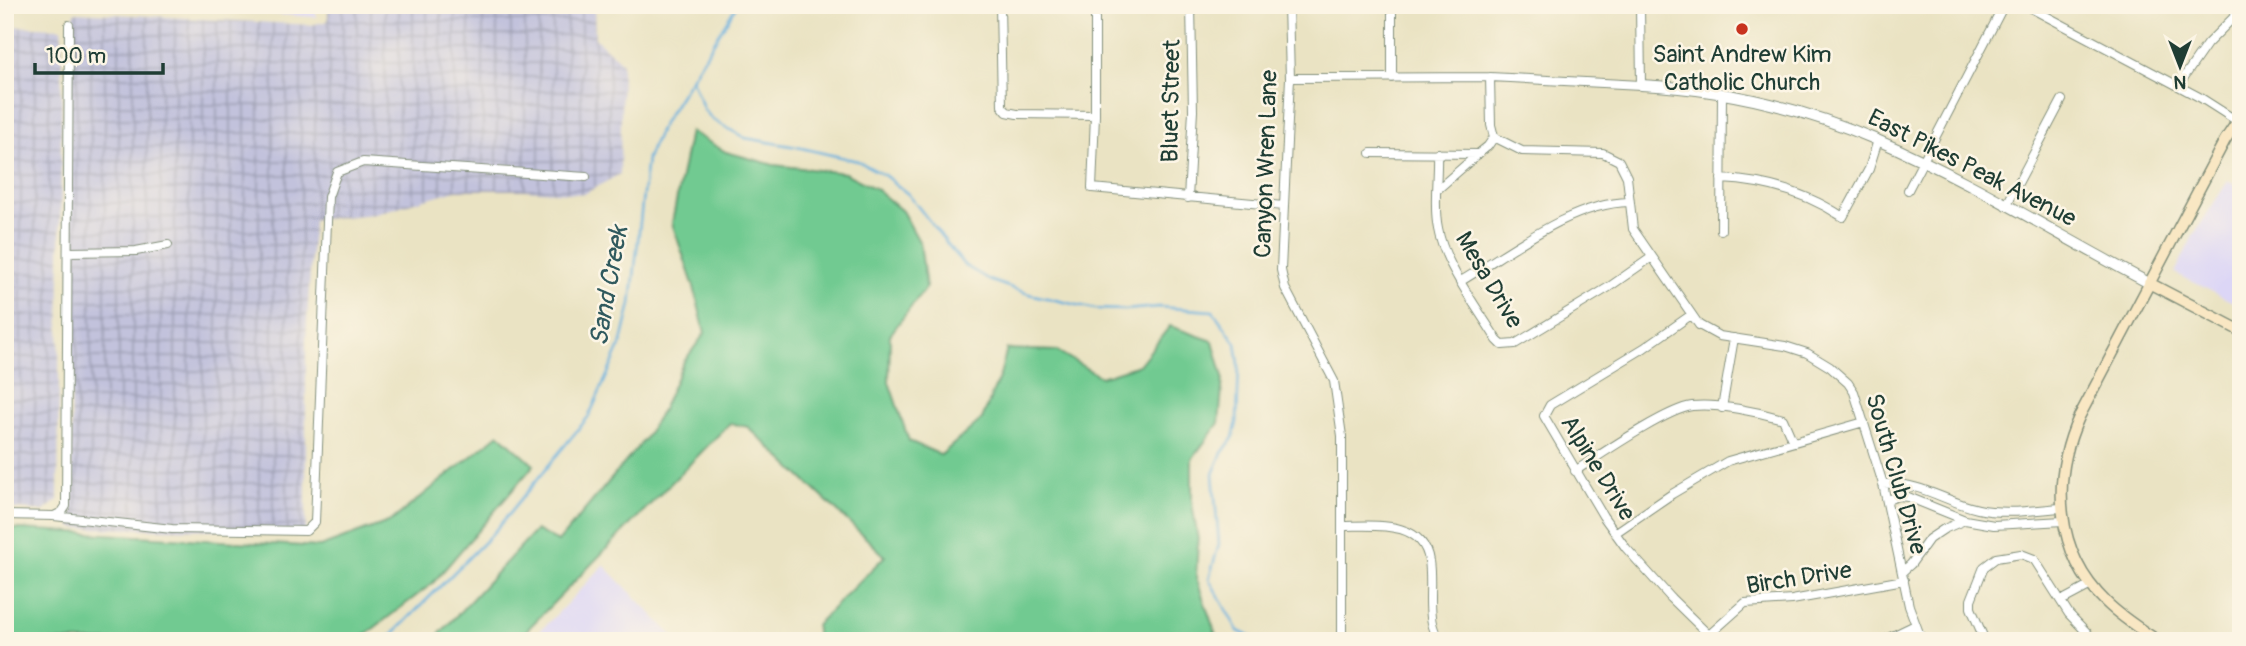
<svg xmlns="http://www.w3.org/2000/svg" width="2246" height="646" viewBox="0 0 2246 646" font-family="Pangolin,sans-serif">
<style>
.built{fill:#dcd6f6}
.industrial{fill:url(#industrial-grid)}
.green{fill:#71ca91;stroke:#488462;stroke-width:2}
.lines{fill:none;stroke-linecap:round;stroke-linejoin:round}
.stream{stroke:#65afdd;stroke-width:2.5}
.minor-casing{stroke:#84907c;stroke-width:10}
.tertiary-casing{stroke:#84907c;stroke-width:12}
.secondary-casing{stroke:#84907c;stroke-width:13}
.minor{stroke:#fff;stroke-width:8}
.tertiary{stroke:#fff;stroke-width:10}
.secondary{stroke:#f9e7c3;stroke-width:10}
.poi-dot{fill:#c8321e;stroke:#fcf5e5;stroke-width:2.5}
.labels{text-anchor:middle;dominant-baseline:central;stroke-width:5;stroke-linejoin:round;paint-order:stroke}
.poi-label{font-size:24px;fill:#1f3d34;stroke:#fcf5e5}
.street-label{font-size:24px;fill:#1f3d34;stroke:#fcf5e5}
.water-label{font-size:26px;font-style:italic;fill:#305a5e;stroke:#fcf5e5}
</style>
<defs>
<pattern id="industrial-grid" width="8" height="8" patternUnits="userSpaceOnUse" patternTransform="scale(1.75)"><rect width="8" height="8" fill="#c2c2dc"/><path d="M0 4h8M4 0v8" fill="none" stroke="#9d9fb3"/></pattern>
</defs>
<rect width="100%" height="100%" fill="#fcf5e5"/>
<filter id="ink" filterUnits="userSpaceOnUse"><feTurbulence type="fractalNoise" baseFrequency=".0143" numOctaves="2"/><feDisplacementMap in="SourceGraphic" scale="14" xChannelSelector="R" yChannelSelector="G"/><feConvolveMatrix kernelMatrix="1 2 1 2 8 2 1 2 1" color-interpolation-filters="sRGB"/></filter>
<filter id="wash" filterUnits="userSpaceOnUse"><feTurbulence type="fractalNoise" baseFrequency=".00686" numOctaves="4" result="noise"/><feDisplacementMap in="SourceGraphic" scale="28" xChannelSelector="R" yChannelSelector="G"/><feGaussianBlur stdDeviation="1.57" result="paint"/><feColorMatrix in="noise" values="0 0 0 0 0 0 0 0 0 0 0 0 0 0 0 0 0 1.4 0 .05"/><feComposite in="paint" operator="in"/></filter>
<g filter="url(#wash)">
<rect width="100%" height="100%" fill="#eae3c3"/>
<!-- built -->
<path class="built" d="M180,5H315L316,17L180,8Z
M2228,181L2241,188V306L2175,273L2193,236Z
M604,565L678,641H530L555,616Z"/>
<!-- industrial -->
<path class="industrial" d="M328,5H594L595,38L622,63L620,174L584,194L524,190H456L374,214L313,220L306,341V531L72,528L69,25L76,12L311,25L328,21Z
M5,26L62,28L58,500L44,511L5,508Z"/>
<!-- green -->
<path class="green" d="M690,131L726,152L774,165L845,173L876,189L902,211L920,243L926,287L890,335L889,382L909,441L941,455L982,419L1000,375L1007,349L1057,351L1101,377L1139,365L1170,326L1213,341L1223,377L1219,423L1192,459V503L1198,540L1196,577L1218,641H816V625L885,556L748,427L730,423L516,641H433L536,530L558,542L644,440L662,410L683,363L705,333L694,287L672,223Z
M499,434L534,465L433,583L357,641H5V528L320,547L391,521Z"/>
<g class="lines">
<!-- stream -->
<path class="stream" d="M691,78L704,110L713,120L745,138L797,147L858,161L884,175L908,194L964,265L989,280L1029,294L1095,309L1125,310L1158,307L1213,311L1236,343L1239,364L1237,422L1233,438L1222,453L1213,474L1219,544L1209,579L1238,631L1255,639L1270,641
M386,641L494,532L589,416L622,342L631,304L647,158L662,125L737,5
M1374,641L1386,636L1403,641"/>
</g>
</g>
<g filter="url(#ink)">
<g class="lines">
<!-- minor casing -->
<g class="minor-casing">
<path id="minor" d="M1000,5L1002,106L1007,112L1017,114L1095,115
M1095,5V115L1092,188L1284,206
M1288,5L1290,78L1281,270L1285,288L1334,381L1342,436V641
M1392,5V78
M2025,5L2201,98L2237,121
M1490,77L1491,125L1494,137
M1290,78L1490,77L1641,85L1640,5
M2178,86L2207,44L2241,10
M1371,153L1478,154L1488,146L1494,137L1522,151L1603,153L1619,161L1627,177L1633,229L1699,325L1719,336L1785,346L1807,353L1830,367L1848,383L1854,392L1883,484L1909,606L1922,641
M1437,153C1438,177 1433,207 1438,229C1444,264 1478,309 1497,340L1502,345L1515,344L1609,287L1652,257
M1721,179C1764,181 1807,193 1843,217L1869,169L1878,140
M1438,189L1478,154
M1908,190L2004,5
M1188,198L1193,111L1191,5
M2006,206L2062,100
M1721,230L1722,94
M68,252L136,251L168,245
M1461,281C1510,252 1571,203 1629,202
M1691,315L1644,348L1550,405L1544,416L1603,516L1626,548L1671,598L1715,641
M1722,408L1734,338
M1575,471C1600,455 1667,409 1692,406C1717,403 1759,412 1783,419L1793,442
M1883,484C1923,482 1942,501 1978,509C2004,515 2034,510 2061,508
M1887,500L1899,496L1908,497L1965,520
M5,515L54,516L172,529L306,531L315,522L328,197L337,172L363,162L586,177
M54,516L62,512L66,506L69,25
M1342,526C1373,526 1423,519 1429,561C1431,573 1430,587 1430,599C1430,615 1431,628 1440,641
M1615,533L1672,494L1728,461L1864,422
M1903,571L1911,564L1929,539L1944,529L1965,520L1994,525L2063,521
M2061,601L2091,585
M1709,635L1745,603L1792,600L1904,580
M1882,641L1915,625
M1985,641L1971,608V600L1984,567L1996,558L2021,554L2034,559L2069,614L2095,641"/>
</g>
<!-- tertiary casing -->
<g class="tertiary-casing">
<path id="tertiary" d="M1641,85C1722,89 1803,108 1877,140C1971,180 2059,236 2149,283"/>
</g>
<!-- secondary casing -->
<g class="secondary-casing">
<path id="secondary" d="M2149,283L2241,331
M2158,641C2140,629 2121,617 2106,602C2055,553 2051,479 2079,417L2225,140L2241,116"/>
</g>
<!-- minor -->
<use href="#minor" class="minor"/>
<!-- tertiary -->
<use href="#tertiary" class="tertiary"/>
<!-- secondary -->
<use href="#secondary" class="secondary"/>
</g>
</g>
<!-- markers -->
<circle class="poi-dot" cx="1742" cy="29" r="7"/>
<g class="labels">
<!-- poi labels -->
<g class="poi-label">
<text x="1742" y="54">Saint Andrew Kim<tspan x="1742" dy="28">Catholic Church</tspan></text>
</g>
<!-- street labels -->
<g class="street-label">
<text transform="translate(1171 101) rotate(-89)">Bluet Street</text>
<text transform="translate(1266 164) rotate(-88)">Canyon Wren Lane</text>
<text transform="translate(1972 168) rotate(27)">East Pikes Peak Avenue</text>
<text transform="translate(1489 280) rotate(59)">Mesa Drive</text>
<text transform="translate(1598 468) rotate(58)">Alpine Drive</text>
<text transform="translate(1896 474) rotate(74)">South Club Drive</text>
<text transform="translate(1799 578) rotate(-9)">Birch Drive</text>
</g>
<!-- water labels -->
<g class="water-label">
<text transform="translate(609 286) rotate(-80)">Sand Creek</text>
</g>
</g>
<!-- margin -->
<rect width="2246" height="646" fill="none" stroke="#fcf5e5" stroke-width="28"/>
<!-- north arrow -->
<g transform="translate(2180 66) rotate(180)" stroke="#fcf5e5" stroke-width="5" paint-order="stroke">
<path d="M0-5L12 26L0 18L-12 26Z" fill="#1f3d34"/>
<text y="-10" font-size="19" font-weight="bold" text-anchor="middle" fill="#1f3d34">N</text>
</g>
<!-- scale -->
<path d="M35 63v10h128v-10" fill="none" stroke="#1f3d34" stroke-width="3.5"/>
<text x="46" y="63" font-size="21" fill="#1f3d34" stroke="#fcf5e5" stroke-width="5" paint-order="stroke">100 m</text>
</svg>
